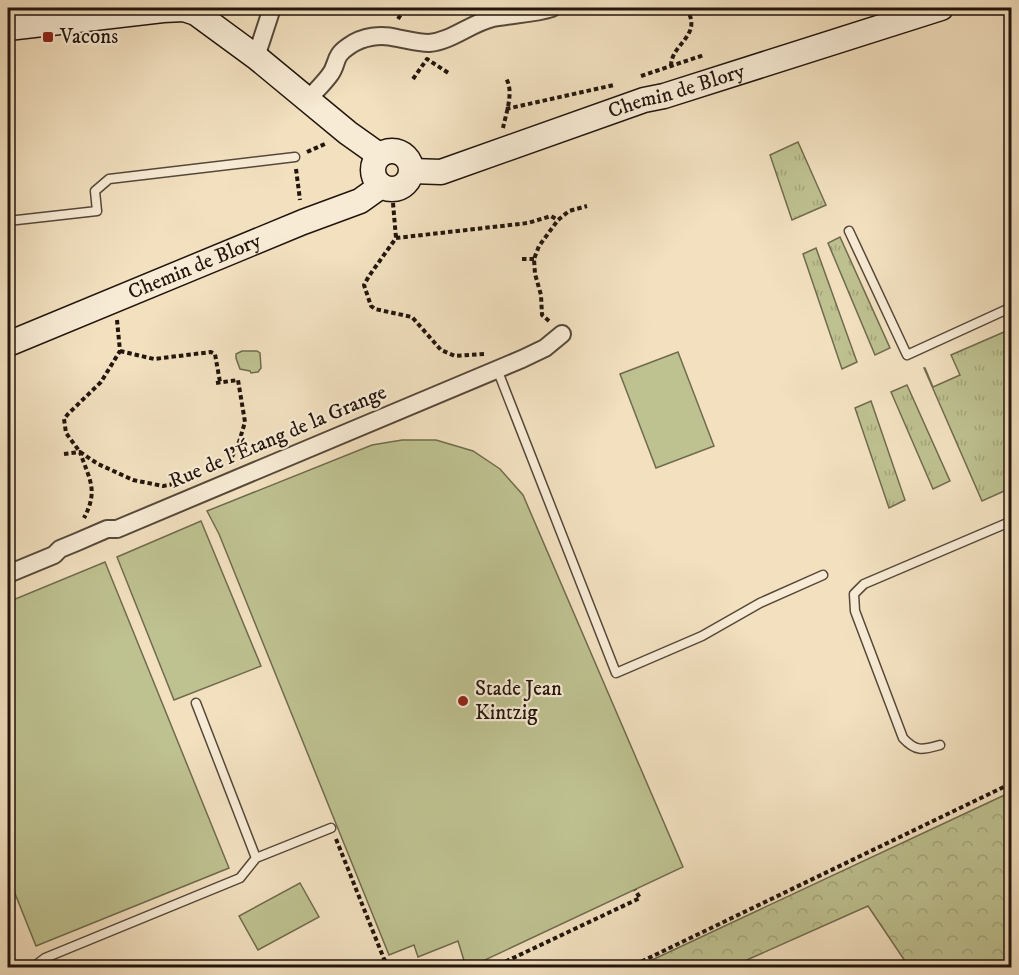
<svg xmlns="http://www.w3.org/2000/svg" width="1019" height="975" viewBox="0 0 1019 975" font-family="'IM FELL DW Pica',serif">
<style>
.grass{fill:url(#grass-tufts);stroke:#706b4e;stroke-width:1.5}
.forest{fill:url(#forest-crowns);stroke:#706b4e;stroke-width:1.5}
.green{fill:#bec190;stroke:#706b4e;stroke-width:1.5}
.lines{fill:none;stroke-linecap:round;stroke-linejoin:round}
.lane-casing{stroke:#56483a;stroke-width:11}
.street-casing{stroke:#56483a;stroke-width:20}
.secondary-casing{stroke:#22150d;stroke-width:27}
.path{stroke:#22150d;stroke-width:4;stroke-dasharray:4.5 3;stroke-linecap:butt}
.lane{stroke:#f7ebd5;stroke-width:8}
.street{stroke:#f7ebd5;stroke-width:16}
.secondary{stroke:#f7ebd5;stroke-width:24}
.poi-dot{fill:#8f2418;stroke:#f7ebd5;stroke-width:2}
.labels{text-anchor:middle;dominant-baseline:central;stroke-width:4.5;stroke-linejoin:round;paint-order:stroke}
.poi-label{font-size:21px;fill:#22150d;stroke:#f7ebd5;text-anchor:start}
.street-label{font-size:21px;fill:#22150d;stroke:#f7ebd5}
</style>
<defs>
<pattern id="grass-tufts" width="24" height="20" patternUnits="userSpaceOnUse" patternTransform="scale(1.5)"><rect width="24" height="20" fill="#bec190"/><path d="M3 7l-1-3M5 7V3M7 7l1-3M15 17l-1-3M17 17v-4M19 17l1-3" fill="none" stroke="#a3a57b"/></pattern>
<pattern id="forest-crowns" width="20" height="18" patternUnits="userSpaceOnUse" patternTransform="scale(1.5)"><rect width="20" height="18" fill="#bec190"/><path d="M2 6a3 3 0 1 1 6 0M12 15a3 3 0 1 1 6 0" fill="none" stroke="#a3a57b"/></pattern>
</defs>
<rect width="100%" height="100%" fill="#f2e0bf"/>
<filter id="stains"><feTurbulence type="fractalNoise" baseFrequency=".00333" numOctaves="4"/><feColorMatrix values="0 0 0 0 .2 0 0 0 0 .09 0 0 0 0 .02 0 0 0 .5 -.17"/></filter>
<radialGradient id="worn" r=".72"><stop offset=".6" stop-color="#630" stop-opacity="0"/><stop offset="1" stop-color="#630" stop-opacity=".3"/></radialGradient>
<!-- grass -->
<path class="grass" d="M798,142L826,205L792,220L770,155Z
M840,237L890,348L875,355L828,243Z
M816,248L857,362L842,369L803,254Z
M1011,329V488L982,501L924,368H925L933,387L960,375L951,355Z
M907,385L950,481L933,489L891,392Z
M871,401L905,500L889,508L855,408Z"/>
<!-- forest -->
<path class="forest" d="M1011,792V967H909L868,906L731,967H637Z"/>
<!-- green -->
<path class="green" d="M242,351H257L260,353L261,368L258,372L251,373L250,371L240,369L236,358V354Z
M678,352L714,446L656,468L620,374Z
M402,440H436L473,451L500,469L523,495L683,867L470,967H466L458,941L418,957L414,945L389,955L219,534L207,511L372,445Z
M201,521L261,666L174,700L117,557Z
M105,562L229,868L36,946L8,876V602Z
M300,883L319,917L258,950L239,916Z"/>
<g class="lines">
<!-- lane casing -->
<g class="lane-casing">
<path id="lane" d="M8,221L97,211L95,191L109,179L295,157
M849,231L907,355L1012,307
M497,369L616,673L702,636L760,603L823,575
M940,745C922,750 916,752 903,738L855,611L854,594L864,584L1012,521
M256,858L331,828
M32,968L45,958L240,878L256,858L196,703"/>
</g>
<!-- street casing -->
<g class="street-casing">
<path id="street" d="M256,57L272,8
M308,99C315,92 323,84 329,76C339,64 332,57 349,46C363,36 381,34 397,38C408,40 418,43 429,43C452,41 471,23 493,18C513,14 533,14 552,8
M8,574L54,555L60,549L77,542L107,529H117L522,359L545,348L562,334"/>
</g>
<!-- secondary casing -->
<g class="secondary-casing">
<g id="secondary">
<path d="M8,28L163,10L184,9L196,13L256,57L348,133L379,155"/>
<circle cx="392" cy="170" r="19"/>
<path id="s1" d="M412,171L441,172L644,100L664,96L941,8"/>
<path id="s2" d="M8,344L303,222L360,201L381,186"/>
</g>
</g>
<!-- path -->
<path class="path" d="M398,19L405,8
M671,66C671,43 704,36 686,8
M641,76L704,55
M413,79L427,59L450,74
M506,109L614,85
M503,128C506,113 515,90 505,77
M307,152L327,143
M296,169L300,200
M393,203L396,238
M522,259H534
M117,320L120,351L101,382L68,414L64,419L66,433L80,452L98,464L133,480L163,486L174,484
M549,321L542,315L541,295L535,274L534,259L539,246L558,220L569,211L587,206
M120,351L154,359L211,352L215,354L220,382
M484,354L455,356L441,350L412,317L375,309L371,306L364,285L369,276L396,238L528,223L551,216L558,220
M216,383L238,380L245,422L239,442L230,461
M64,454L80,452C89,479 99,490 84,518
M336,839L384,959L391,968
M492,968L640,898L635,890
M628,968L1012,783"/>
<!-- lane -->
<use href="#lane" class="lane"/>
<!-- street -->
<use href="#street" class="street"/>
<!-- secondary -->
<use href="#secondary" class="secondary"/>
</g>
<!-- markers -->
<g class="poi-dot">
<rect x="42" y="31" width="12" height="12" rx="3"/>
<circle cx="463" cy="701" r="6"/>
</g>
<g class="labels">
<!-- poi labels -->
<g class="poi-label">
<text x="60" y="37">Vacons</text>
<text x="475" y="689">Stade Jean<tspan x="475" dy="24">Kintzig</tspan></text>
</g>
<!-- street labels -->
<g class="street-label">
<text stroke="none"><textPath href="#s1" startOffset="278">Chemin de Blory</textPath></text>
<text stroke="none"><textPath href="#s2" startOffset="202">Chemin de Blory</textPath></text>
<text transform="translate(278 437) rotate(-23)">Rue de l'Étang de la Grange</text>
</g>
</g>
<!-- margin -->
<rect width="1019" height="975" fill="none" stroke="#f2e0bf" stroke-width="30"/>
<rect x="9" y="9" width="1001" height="957" fill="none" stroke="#22150d" stroke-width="3"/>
<rect x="15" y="15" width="989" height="945" fill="none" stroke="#22150d" stroke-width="1.5"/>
<rect width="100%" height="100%" filter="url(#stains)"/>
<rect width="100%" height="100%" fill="url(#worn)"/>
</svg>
